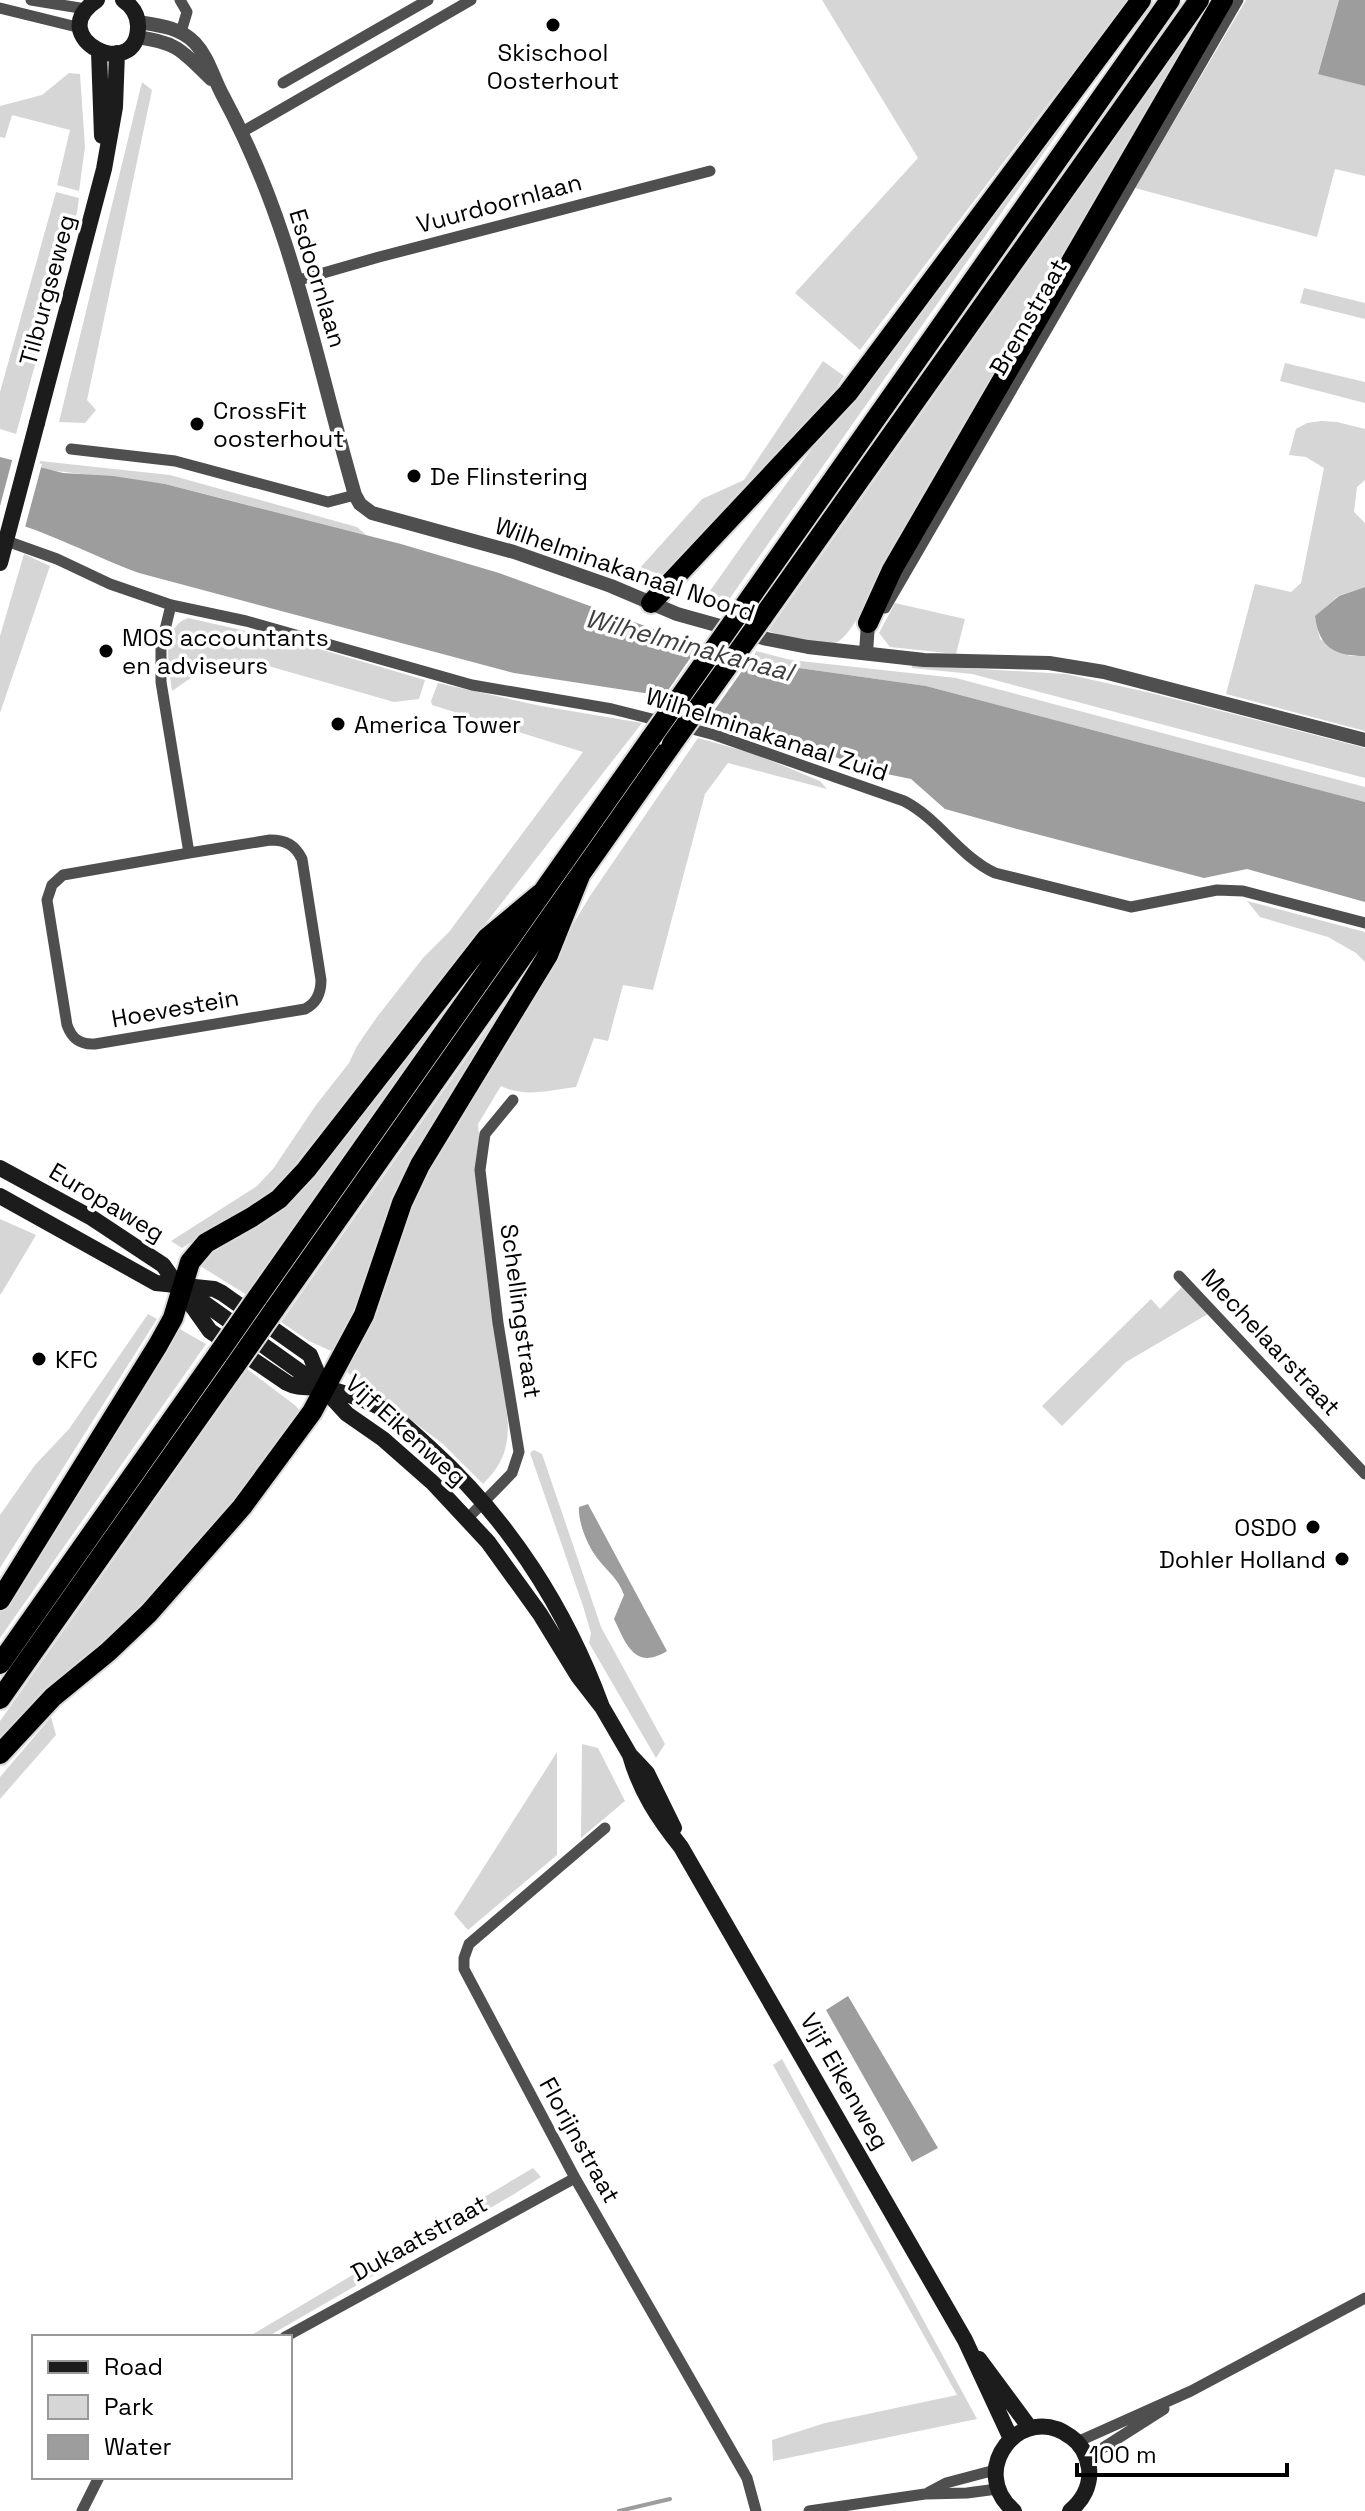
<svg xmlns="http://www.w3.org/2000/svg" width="1365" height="2511" viewBox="0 0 1365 2511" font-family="'Space Grotesk',sans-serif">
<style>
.green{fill:#d6d6d6}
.water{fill:#9d9d9d}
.pier{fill:#fff}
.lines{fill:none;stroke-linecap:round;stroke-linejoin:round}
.stream{stroke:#9d9d9d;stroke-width:4}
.motorway-casing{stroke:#dbdbdb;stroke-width:24}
.minor{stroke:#4f4f4f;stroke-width:11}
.tertiary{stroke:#4f4f4f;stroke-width:14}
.secondary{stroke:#1c1c1c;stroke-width:16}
.motorway{stroke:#000;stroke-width:20}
.motorway-bridge-casing{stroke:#dbdbdb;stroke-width:24;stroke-linecap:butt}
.secondary-bridge{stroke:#1c1c1c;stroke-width:16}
.motorway-bridge{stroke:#000;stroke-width:20}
.poi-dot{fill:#000;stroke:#fff;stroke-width:3}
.labels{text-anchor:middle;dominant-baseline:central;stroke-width:7;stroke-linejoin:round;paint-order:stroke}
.poi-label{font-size:24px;fill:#000;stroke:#fff;text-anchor:start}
.street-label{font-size:24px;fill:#000;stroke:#fff}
.water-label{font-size:26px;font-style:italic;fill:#3e3e3e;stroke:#fff}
</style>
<rect width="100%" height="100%" fill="#fff"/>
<!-- green -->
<path class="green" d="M822,0H1132L1055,95L860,350L795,293L918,158Z
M1246,0H1339L1318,73L1365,86V176L1335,169L1317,237L1135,188Z
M1150,2L718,615L710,591C850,390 1002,197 1150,2Z
M1206,7L1174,69C1086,220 998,370 910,521C897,545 857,630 839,641C820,653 787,636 768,631L1165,68Z
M69,73L80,74L85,147L79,191L57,185L70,130L12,115L5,138L0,137V106L42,95Z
M142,82L152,90L87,400L96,410L85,423L59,422Z
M56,192L79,198L77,212L16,434L0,429V392Z
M1304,288L1365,303V319L1300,303Z
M823,361L844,376L823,410L669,577L640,568L702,499L744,480Z
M1285,363L1365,382V403L1280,381Z
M1321,421L1337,422L1365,429V480L1357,487L1354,512L1365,523V587L1338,596L1315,617L1320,639L1350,656H1365V731L1226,694L1255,584L1291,592L1301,583L1324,468L1306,457L1289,455L1296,429L1307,423Z
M40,461L170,475L357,527L366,535L165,484L40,469H38Z
M24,554L50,566L0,713V636Z
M895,603L965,619L956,654L890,647L879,633Z
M188,618L299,643L425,680L419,699L394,702L258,663L218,659L172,691C169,667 160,628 188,618Z
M756,651L791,660L956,678L1365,787V802L926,686L778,665L753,658Z
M912,665L1066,674L1151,693L1365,748V778L972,674L912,668Z
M438,683L541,706L642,723L422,1005L276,1188L182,1248L171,1241L257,1186L273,1169L316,1105L349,1063L357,1046L377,1017L423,958L449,932L583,752L432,705L431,701Z
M698,738L755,754L820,781L827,789L728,763L705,794L653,990L623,985L608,1041L594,1038L576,1087C551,1090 524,1098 501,1086L478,1124L508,1424C508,1450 502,1465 483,1484L443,1444L348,1373L346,1367L418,1182L590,896Z
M1247,901L1365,932V962L1356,953L1328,937L1260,917Z
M531,966L398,1186L367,1283L338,1354L309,1341L281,1322Z
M460,987L463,988L247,1295L197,1264L219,1244L265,1221L277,1211Z
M0,1219L36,1235L1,1294H0Z
M1183,1286L1208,1314L1126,1362L1062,1426L1042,1406L1151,1299L1160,1309Z
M148,1314L157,1319L0,1568V1515L35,1465L69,1429Z
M178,1328L206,1344L0,1638V1609Z
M247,1369L296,1406L299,1410L294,1418L226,1512L150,1600L82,1662L0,1750V1721Z
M534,1450L542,1454L601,1627L665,1744L656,1758L589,1643L591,1633L583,1606L530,1453Z
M51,1717L56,1735L0,1799V1777Z
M582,1744L598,1748L625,1801L581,1838Z
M557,1752V1855L468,1930L454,1914Z
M782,2059L977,2419L773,2461L772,2440L825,2423L957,2395L773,2065Z
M533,2168L541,2177L511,2196L267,2337H248Z"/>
<!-- water -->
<path class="water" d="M1339,0H1365V86L1318,74Z
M0,457L63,473L113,476L165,484L401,544L499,573L700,646L749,660L753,658L778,665L926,686L1365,802V902L1247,869L1204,878L1017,829L945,809L911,779L872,771L733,718L664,696L514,673L139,573C92,556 48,531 0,519Z
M1365,587V656C1335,656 1319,648 1315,616L1339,596Z
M588,1504L667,1651C635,1671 626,1644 614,1619L624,1595C618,1577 605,1570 595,1555C586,1542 578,1521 579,1507Z
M848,1996L938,2148L912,2162L826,2010Z"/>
<!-- pier -->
<path class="pier" d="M13,457L42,464L24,531L0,524V506Z
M702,641L749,656L754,654L711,715L664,701L660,702Z"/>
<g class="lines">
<!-- stream -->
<path class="stream" d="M619,2511L670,2499"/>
<!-- motorway casing -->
<g class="motorway-casing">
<path id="motorway" d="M651,603L848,393L1141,0
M740,612L1170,0
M762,618L1199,0
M868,623L892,570L1223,0
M257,1298L651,738
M274,1310L672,744
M0,1600L158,1345L173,1318L190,1262L206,1243L252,1217L279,1199L306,1170L487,938L540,894
M0,1664L218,1354
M0,1699L235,1366
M0,1754L53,1697L108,1652L149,1613L242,1507L312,1412L364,1315L402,1203L420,1165L548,955L581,873"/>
</g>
<!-- minor -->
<path class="minor" d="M31,0L86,9
M180,0L187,12L181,32
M0,8L81,28
M283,83L428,0
M242,132L471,0
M299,280L379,257L710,171
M71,449L175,461L328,502L355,495
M1,539L57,559L110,584L171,605L246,621L472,685L612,709L664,722
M171,605L161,646V682L189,853L63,875L52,885L47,900L67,1025C72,1039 80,1045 95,1044L305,1009C317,1003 321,992 321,980L302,859C295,845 286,840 270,840L189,853
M885,608L1238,0
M681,726L715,735L904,801C939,819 960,857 995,873L1131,907L1217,890L1243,891L1365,923
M1179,1276L1365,1474
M467,1519L512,1473L519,1452L498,1323L480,1170L485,1134L513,1100
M605,1828L469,1944L464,1958V1969L575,2178L747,2478L756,2511
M285,2337L575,2178
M1077,2442L1191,2391L1365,2298
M1087,2458L1164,2409
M929,2492L946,2483L995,2470
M82,2511L99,2477
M809,2511L925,2494L967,2493L997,2489"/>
<!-- tertiary -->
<path class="tertiary" d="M138,22C158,25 180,27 195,43C209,58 213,78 223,96C293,225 315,357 355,495L360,504L372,513L514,552L611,586L677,614L767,639L808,647L924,660L1049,663L1104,672L1365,740
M136,37C178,42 183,52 211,79
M866,653L868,623"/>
<!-- secondary -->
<path class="secondary" d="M97,0C41,37 138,85 138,26C138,14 132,6 123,0
M99,52L102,136
M37,423L104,169L115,107L117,53
M0,1168L92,1218L163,1265L210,1331L287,1383C298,1389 311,1386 323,1388C339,1391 360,1398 375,1405C396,1415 415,1435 432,1450C509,1520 566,1609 602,1707
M0,1196L156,1283L214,1289L222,1293L310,1355L323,1387
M190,1293L323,1388L347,1414L383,1439L433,1483L488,1542L540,1614L578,1676L602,1707L630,1755L647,1773L674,1828
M630,1755C640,1791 658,1818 681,1847L965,2340L1011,2439
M979,2359L1030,2428
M1014,2511C966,2470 1022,2400 1071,2437C1081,2444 1087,2455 1089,2468C1091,2485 1083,2500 1070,2511"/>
<!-- motorway -->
<use href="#motorway" class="motorway"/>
<!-- motorway-bridge casing -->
<g class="motorway-bridge-casing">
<path id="motorway-bridge" d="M651,738L740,612
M672,744L762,618
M218,1354L257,1298
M235,1366L274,1310"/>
</g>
<!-- secondary-bridge -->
<path class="secondary-bridge" d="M0,563L37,423"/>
<!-- motorway-bridge -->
<use href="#motorway-bridge" class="motorway-bridge"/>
</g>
<!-- markers -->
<g class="poi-dot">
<circle cx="553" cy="25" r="8"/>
<circle cx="197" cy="424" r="8"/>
<circle cx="414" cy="476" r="8"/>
<circle cx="106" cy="651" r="8"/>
<circle cx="338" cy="724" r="8"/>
<circle cx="39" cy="1359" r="8"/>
<circle cx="1313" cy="1527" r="8"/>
<circle cx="1342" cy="1559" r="8"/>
</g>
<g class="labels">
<!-- poi labels -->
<g class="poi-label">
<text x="553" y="52" text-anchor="middle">Skischool<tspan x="553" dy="28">Oosterhout</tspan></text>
<text x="213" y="410">CrossFit<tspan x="213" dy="28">oosterhout</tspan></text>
<text x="430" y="476">De Flinstering</text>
<text x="122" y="637">MOS accountants<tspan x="122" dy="28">en adviseurs</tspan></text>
<text x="354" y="724">America Tower</text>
<text x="55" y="1359">KFC</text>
<text x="1297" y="1527" text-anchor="end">OSDO</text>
<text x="1326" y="1559" text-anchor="end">Dohler Holland</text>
</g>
<!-- street labels -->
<g class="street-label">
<text transform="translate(499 203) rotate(-15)">Vuurdoornlaan</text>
<text transform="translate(318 278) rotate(73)">Esdoornlaan</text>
<text transform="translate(47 290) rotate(-75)">Tilburgseweg</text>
<text transform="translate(1028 317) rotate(-60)">Bremstraat</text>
<text transform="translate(625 569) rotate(19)">Wilhelminakanaal Noord</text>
<text transform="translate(767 734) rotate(18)">Wilhelminakanaal Zuid</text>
<text transform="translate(175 1008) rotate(-10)">Hoevestein</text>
<text transform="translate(107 1202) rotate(31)">Europaweg</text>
<text transform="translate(521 1311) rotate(82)">Schellingstraat</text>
<text transform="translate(1271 1342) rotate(47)">Mechelaarstraat</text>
<text transform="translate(406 1430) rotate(42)">Vijf Eikenweg</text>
<text transform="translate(845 2081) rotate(60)">Vijf Eikenweg</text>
<text transform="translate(580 2140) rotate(61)">Florijnstraat</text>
<text transform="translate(419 2238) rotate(-29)">Dukaatstraat</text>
</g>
<!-- water labels -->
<g class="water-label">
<text transform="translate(689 645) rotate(15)">Wilhelminakanaal</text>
</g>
</g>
<!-- legend -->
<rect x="32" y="2335" width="260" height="144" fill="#ffffff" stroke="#999999" stroke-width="2"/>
<rect x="48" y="2361" width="40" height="12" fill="#1c1c1c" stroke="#999999" stroke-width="2"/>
<text x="104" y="2375" font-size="24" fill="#000000">Road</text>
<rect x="48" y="2395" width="40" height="24" fill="#d6d6d6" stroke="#999999" stroke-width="2"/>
<text x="104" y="2415" font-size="24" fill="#000000">Park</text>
<rect x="48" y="2435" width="40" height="24" fill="#9d9d9d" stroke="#999999" stroke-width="2"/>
<text x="104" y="2455" font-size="24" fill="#000000">Water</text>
<!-- scale -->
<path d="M1077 2463v12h210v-12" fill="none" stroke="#000000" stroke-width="4"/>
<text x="1089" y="2463" font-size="24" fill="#000000" stroke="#ffffff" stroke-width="6" paint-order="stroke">100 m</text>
</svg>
